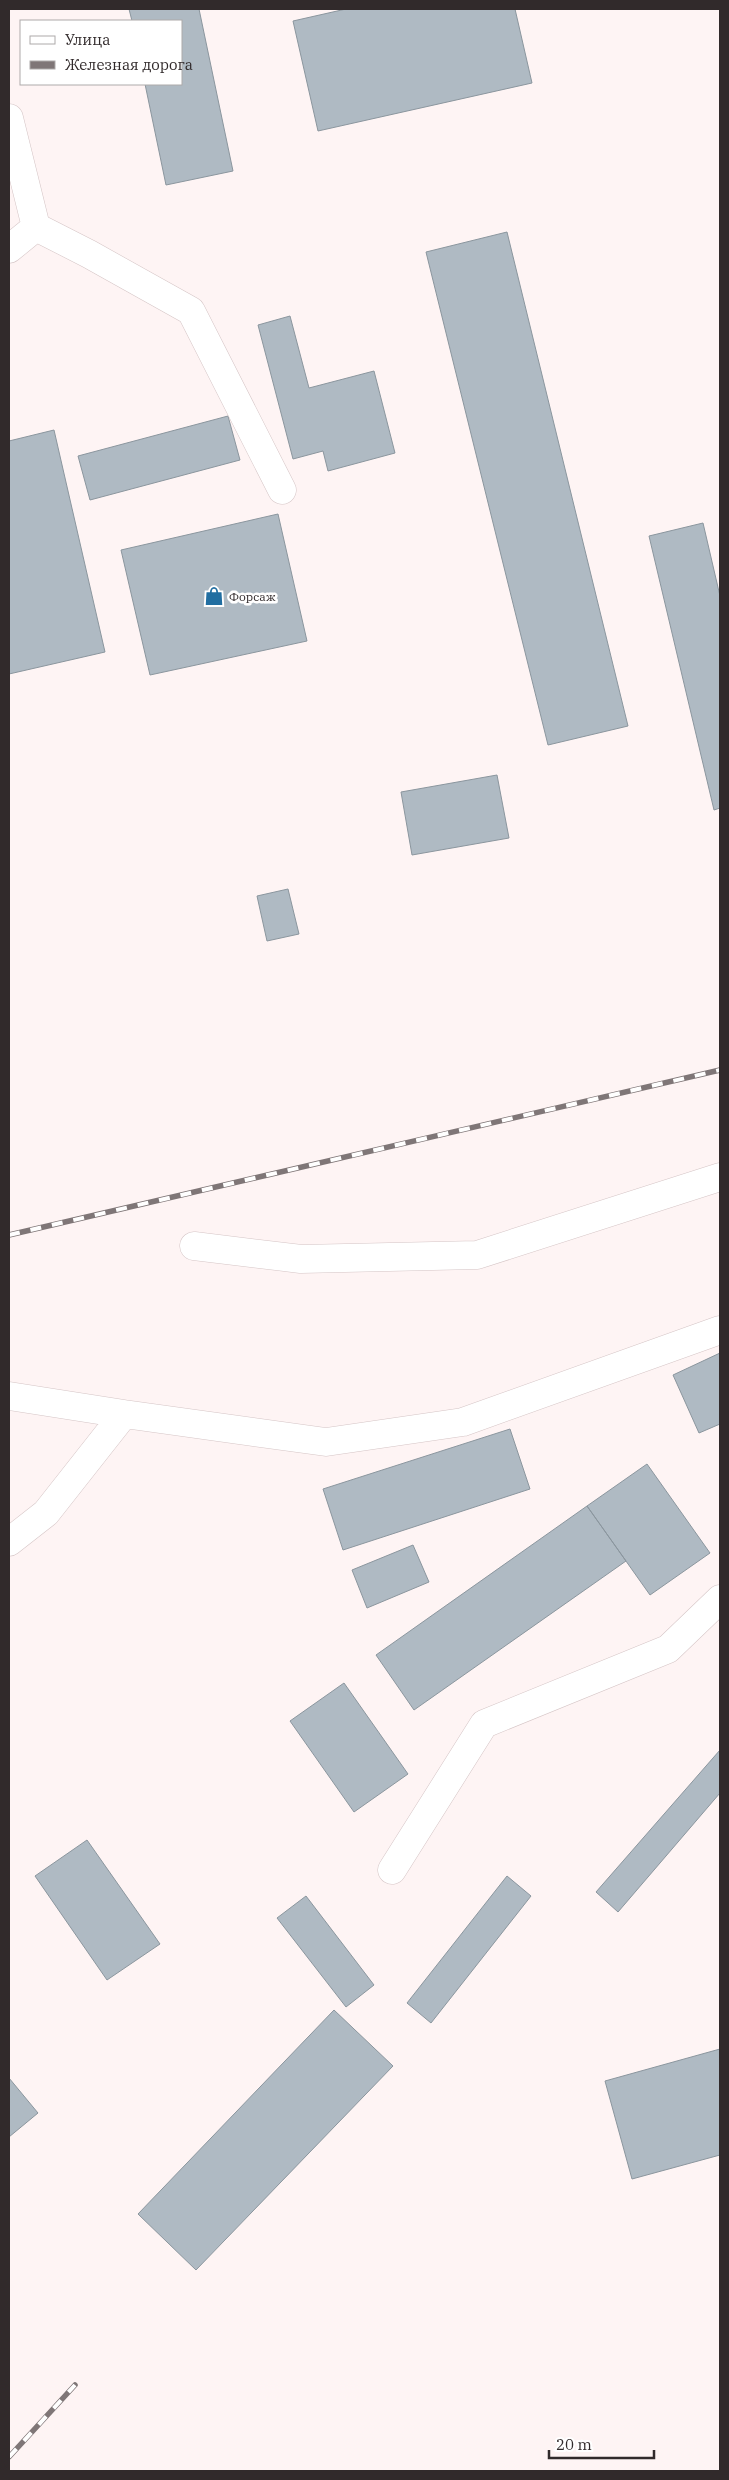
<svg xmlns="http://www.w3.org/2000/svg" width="729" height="2480" viewBox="0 0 729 2480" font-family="'IBM Plex Serif',serif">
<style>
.building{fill:#afbac3;stroke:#8b969e}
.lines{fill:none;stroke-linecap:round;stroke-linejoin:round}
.minor-casing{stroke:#d5c5c6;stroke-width:29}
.minor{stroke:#fff;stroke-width:28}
.rail-casing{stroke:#7f7677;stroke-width:5.5}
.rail{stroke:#fff;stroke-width:4;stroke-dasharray:11;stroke-linecap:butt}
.labels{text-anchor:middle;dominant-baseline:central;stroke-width:5;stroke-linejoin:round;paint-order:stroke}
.poi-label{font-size:12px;fill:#312a2b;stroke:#fff;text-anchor:start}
</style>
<rect width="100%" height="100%" fill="#fef4f4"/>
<!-- building -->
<path class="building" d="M129,9H199L233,171L166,185L145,84H181V21H132Z
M346,9H515L532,83L318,131L293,21Z
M507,232L628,726L548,745L426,252Z
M290,316L309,388L374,371L395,453L328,471L323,451L293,459L258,325Z
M228,416L240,460L90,500L78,456Z
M54,430L105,652L9,674V441Z
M278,514L307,641L150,675L121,550Z
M703,523L720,596V808L714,810L649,536Z
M497,775L509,838L412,855L401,792Z
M288,889L299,934L267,941L257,896Z
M720,1353V1424L699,1433L673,1375Z
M510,1429L530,1489L343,1550L323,1489Z
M647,1464L710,1553L650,1595L587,1506Z
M587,1506L626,1561L414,1710L376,1655Z
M413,1545L429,1582L367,1608L352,1570Z
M344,1683L408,1774L354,1812L290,1721Z
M720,1750V1793L618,1912L596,1892Z
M87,1840L160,1944L107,1980L35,1876Z
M507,1876L531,1896L431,2023L407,2003Z
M306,1896L374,1985L346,2007L277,1918Z
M334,2010L393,2066L196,2270L138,2214Z
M720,2049V2155L632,2179L605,2081Z
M9,2078L38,2113L9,2137Z"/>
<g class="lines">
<!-- minor casing -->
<g class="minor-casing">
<path id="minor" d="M9,118L36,227L9,249
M36,227L89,254L191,311L282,490
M194,1246L301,1259L477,1255L720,1177
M9,1396L124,1414
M9,1542L46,1513L124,1414L326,1442L463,1422L720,1330
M392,1870L484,1724L668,1649L720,1599"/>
</g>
<!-- minor -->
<use href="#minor" class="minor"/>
<!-- rail casing -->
<g class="rail-casing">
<path id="rail" d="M9,1235L720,1070
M9,2457L75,2385"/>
</g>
<!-- rail -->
<use href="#rail" class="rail"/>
</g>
<!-- icons -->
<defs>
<g id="shop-bare" transform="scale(1.5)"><path d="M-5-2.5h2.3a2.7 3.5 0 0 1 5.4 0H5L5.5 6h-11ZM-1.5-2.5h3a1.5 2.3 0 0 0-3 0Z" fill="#216ea1" stroke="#fff" stroke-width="2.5" paint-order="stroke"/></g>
</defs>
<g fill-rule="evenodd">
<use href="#shop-bare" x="214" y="596"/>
</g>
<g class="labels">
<!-- poi labels -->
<g class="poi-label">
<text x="229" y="596">Форсаж</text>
</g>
</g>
<!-- border -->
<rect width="729" height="2480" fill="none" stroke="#312a2b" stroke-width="20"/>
<!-- legend -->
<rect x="20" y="20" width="162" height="65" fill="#ffffff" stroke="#adaaaa"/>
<rect x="30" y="36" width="25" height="8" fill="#ffffff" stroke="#adaaaa"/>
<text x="65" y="45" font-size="15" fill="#312a2b">Улица</text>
<rect x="30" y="61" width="25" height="8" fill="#7f7677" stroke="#adaaaa"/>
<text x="65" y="70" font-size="15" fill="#312a2b">Железная дорога</text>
<!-- scale -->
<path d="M549 2450v8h105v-8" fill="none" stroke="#312a2b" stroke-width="2.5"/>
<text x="556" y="2450" font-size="15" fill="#312a2b" stroke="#ffffff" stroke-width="4" paint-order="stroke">20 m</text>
</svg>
